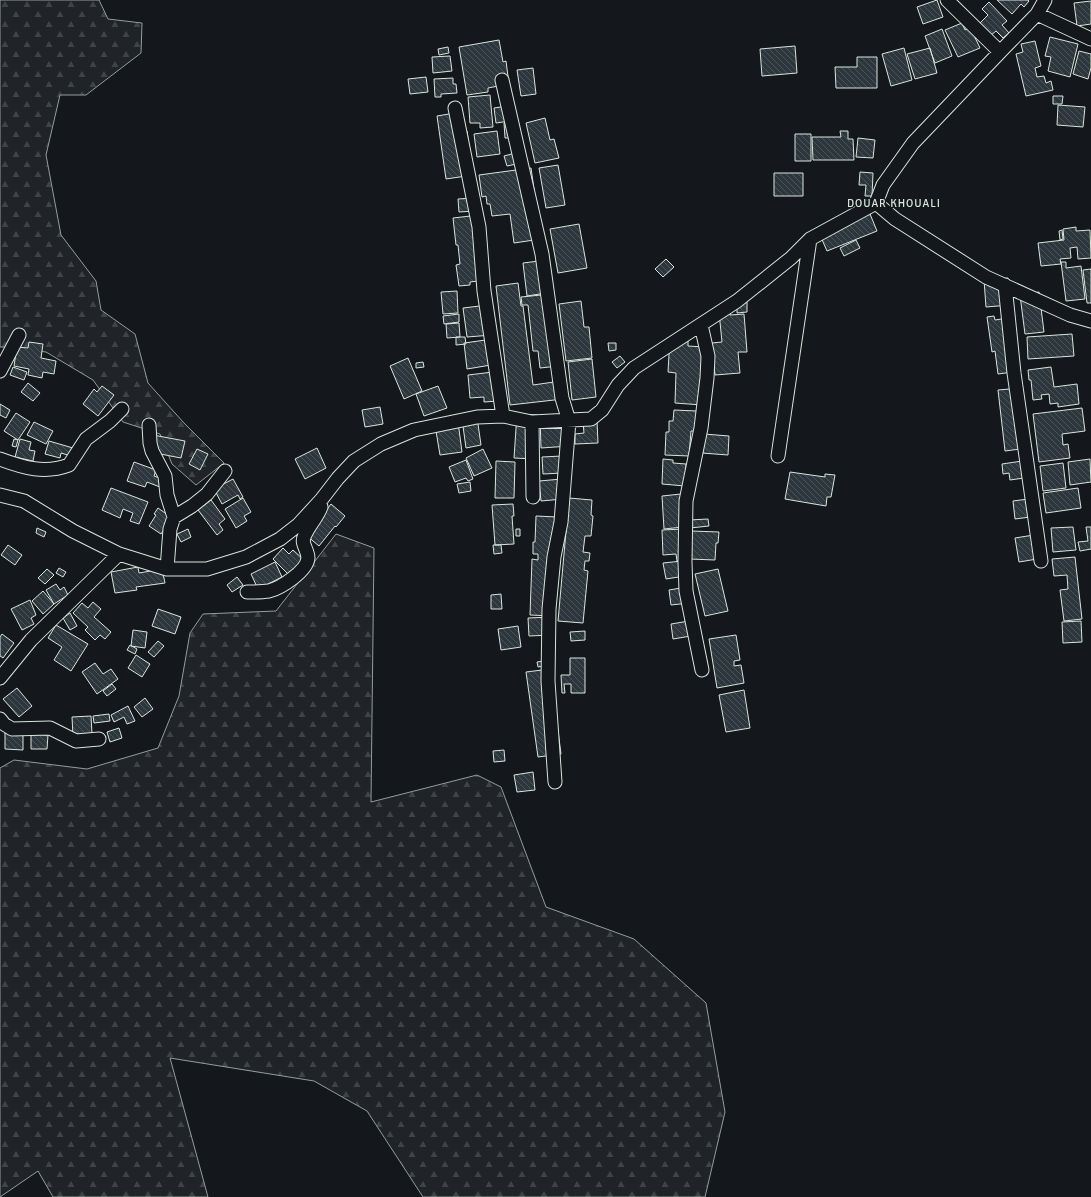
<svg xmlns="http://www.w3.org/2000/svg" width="1091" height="1197" viewBox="0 0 1091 1197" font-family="Signika,sans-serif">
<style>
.forest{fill:url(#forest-firs);stroke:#939e99}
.building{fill:url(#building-back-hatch);stroke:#d8e6dc}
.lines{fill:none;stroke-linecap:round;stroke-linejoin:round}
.minor-casing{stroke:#d8e6dc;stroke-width:15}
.minor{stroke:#14181c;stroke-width:13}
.labels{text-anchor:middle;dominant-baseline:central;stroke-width:3;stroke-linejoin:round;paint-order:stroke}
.neighbourhood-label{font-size:11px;letter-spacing:1px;fill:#d8e6dc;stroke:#14181c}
</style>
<defs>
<pattern id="forest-firs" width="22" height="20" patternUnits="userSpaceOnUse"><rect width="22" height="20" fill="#202428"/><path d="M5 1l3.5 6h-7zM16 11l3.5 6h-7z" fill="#404447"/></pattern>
<pattern id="building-back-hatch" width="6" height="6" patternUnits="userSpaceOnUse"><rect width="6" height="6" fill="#2c363c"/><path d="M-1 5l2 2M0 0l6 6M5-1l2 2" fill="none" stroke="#4a5358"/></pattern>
</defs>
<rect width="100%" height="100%" fill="#14181c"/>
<!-- forest -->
<path class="forest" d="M0,0H99L108,19L142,23L141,53L86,95H60L46,155L61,235L96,281L101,310L135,334L148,383L184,423L224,463L196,485L172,464L160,434L123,422L93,380L46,352L5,347H0Z
M336,534L374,548L371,802L477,775L501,787L546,907L634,939L706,1003L725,1112L705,1197H423L367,1111L314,1081L170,1058L208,1197H53L38,1171L0,1197V768L14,760L87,769L158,748L179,696L190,633L203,614L276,611Z"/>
<!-- building -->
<path class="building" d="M937,0L943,17L923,24L917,7Z
M997,0H1028L1029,1L1024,7L1021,4L1012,14Z
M1091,1V24L1077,26L1074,3Z
M989,2L1007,21L1002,25L1009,33L1003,38L996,31L990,36L979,24L988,15L982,9Z
M962,23L965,30L970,27L980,48L958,57L945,30Z
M942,29L952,56L935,63L925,36Z
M1050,37L1078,44L1070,77L1048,71L1051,57L1045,56Z
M499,40L503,62L506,61L509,84L488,88V92L467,95L459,47Z
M1035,41L1041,66L1035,68L1037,77L1044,76L1046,83L1051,81L1053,90L1026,96L1016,54L1023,52L1021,44Z
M795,46L797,73L762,76L760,49Z
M448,47L449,53L439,55L438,49Z
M904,48L912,80L891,86L882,54Z
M930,48L937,73L915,79L907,54Z
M1079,51L1091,54V68L1088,79L1073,74Z
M450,56L452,71L433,73L432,57Z
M857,57H877V88H836L835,67H857Z
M533,68L536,94L521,96L517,70Z
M426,77L428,92L410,94L408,79Z
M453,78V84H456L457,93L441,94V97H435L434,79Z
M490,95L493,127L480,128V123H470L468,97Z
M1053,96H1063L1062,104H1053Z
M514,105L517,120L496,123L494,108Z
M1058,105L1085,107L1083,127L1057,125Z
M461,112L464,131H467L473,175L446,179L437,116Z
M545,118L550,140L554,139L559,158L535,163L526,123Z
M518,122L519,138H505L504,123Z
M497,131L500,154L477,157L474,134Z
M840,131H848V139H853L854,160H813L812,137H841Z
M795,134H811V161H795Z
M858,138L875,140L873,158L856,157Z
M523,151L526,162L507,166L504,156Z
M558,165L565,205L546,208L539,168Z
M531,168L541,239L514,243L510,214L492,216L490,204H487L486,196L482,197L479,175Z
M860,172L873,173L872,196H865L866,185H859Z
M774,173H803V196H774Z
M474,198L475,211L459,212L458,199Z
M870,214L877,231L827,251L820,235Z
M479,215L486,280L470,282V285L459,286L456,265L460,264L458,245H456L453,218Z
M579,224L587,268L558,273L550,229Z
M1076,227V231L1090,230L1091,258L1078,259L1077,247L1070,248L1071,258L1060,259L1061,264L1041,266L1038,243L1064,240L1063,229Z
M1062,230L1063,239L1060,240L1059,231Z
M856,240L860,248L844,256L840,248Z
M666,259L674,267L663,277L655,269Z
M547,260L546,293L527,296L523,263Z
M1061,262H1066V268L1081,266L1085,299L1066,301Z
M1091,269V303H1087L1083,270Z
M1008,278L1010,305L986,307L984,280Z
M518,283L521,306H523L533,385L561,381L563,399L510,405L496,286Z
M457,291L458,313L443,314L441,292Z
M1039,292L1044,332L1025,334L1020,295Z
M551,294L559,366L540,368L538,351H533L528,305H522L521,297Z
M747,300V312L737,313V301Z
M581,301L584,327H589L592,358L566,361L559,304Z
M488,305L492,335L467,337L463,308Z
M730,311V315L744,314L747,352H738L740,373L715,375L712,343L722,342L719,312Z
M459,314V322L444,324L443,316Z
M994,316L995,320L1014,317L1020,371L998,374L995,351L992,352L987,317Z
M459,323L460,337L447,338L446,324Z
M1072,334L1074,356L1028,359L1027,337Z
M456,337H465L466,344L456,345Z
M670,338L688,339V346L705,347L702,405L675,403L676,373L668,372Z
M493,339L497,364L467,369L464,343Z
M29,342L43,344L41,358L56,361L54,374L43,372L42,378L28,375L29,369L14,366L17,347L28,348Z
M608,343H616V350L609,351Z
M620,356L625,362L617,368L612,362Z
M408,358L422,391L404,399L390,366Z
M592,359L596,397L572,400L568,362Z
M423,362L424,367L416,368V363Z
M13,367L27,372L24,380L10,375Z
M1051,367L1054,387L1077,384L1079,404L1058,407V403L1050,404L1049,394L1041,395L1042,399L1033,400L1031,380H1029L1028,370Z
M493,372L499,401L484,402V397L470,398L468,375Z
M28,383L40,393L33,401L21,392Z
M102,386L114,395L98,416L83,404L94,389L97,392Z
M438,386L447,408L424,416L416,394Z
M1021,388L1028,448L1005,451L998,390Z
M0,404L10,410L6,418L0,415Z
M380,407L383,424L365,427L362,410Z
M1082,408L1085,431L1062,434L1063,445L1068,444L1070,458L1039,462L1033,414Z
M674,410L697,411L696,431H691L689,456L665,455L666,432H669V421H673Z
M16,413L30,422L18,440L4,431Z
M517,414L537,415L534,459L514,458Z
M568,415L570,446L541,448L540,417Z
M477,417L481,445L466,448L462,419Z
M597,421L598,443L575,444V434L584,433L583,422Z
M34,422L53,431L46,444L27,435Z
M458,422L462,452L440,455L435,425Z
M704,434L729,436L728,455L702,453Z
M153,435L185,441L181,458L150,452Z
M14,439L18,440L16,447L12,446Z
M20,439L31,442L29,450L35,451L33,461L15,457Z
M49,441L73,448L71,456L61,453L60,458L45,454Z
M317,448L326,468L305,479L295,459Z
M197,449L208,454L200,470L189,464Z
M483,449L492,468L474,476L466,458Z
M562,456L563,473L543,474L542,457Z
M663,459L673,460V463L686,464L685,486L662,484Z
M1090,459L1091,482L1070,485L1068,462Z
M466,460L473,479L468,481L466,478L455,482L449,467Z
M1029,460L1031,477L1010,480L1009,473L1003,474L1002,464Z
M496,461L515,462L514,498H495Z
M134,462L156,470L154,476L162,479L160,487L147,482L145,487L127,481Z
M1063,463L1066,488L1043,491L1040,466Z
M790,472L825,477V474L835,475L831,497H827L826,506L785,499Z
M233,479L243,497L240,499L238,495L222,504L214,489Z
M562,479L563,499L541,501L539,481Z
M470,482L471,491L459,493L457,484Z
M111,488L148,502L139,524L130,521L133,513L123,509L120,518L102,510Z
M1078,488L1081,508L1046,513L1043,493Z
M681,494L683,527L664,529L662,496Z
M243,498L251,512L244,516L247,521L236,528L225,509Z
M569,498L592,500L591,515L593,516L591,536H585L583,552L590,553L589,561H585L584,570L588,571L583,623L558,621Z
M1036,498L1038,516L1015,519L1013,501Z
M211,500L225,519L219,524L223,530L217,535L198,510Z
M331,504L345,516L336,527L335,526L319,546L307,536Z
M513,504L514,516H512L514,544L495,545L492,505Z
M158,508L172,518L161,534L149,526L156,515L154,514Z
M536,516L557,517L553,616L530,615L532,559L538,560V554H533V542H535Z
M708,519L709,526L690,528L689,520Z
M1073,527L1076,550L1053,552L1051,528Z
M1086,527H1091V549L1080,551L1078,542L1088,541Z
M37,528L46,532L44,537L36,533Z
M188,529L191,537L181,542L177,534Z
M516,529H520V536H516Z
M683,529L684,560L677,561L676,554L663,555L662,530Z
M691,531L719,532L718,543H716L715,560L690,559Z
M1040,534L1043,558L1019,562L1015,538Z
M8,545L22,555L15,565L1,555Z
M493,545H501L502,553L494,554Z
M283,548L289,554L293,550L304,560L289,575L273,559Z
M1075,557L1082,619L1064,621L1060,590L1068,589L1067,575L1054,576L1052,559Z
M682,561L685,576L666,579L663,563Z
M275,562L282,577L258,589L251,574Z
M138,567L139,573L162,569L165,583L136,587L137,590L115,593L111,572Z
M59,568L66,572L63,577L56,573Z
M47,569L54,575L45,584L38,578Z
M718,569L728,611L705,616L695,574Z
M237,577L243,585L232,592L227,585Z
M56,584L60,590L64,587L68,595L54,604L46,590Z
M687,587L689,603L671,605L669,590Z
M43,591L54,604L43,614L32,601Z
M501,594L502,609H491V595Z
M30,600L36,615L31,618L34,624L22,630L11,609Z
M93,602L101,609L94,617L111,632L105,639L100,635L95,640L85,630L88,627L73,613L82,603L88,608Z
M158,609L181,617L175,634L152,626Z
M70,613L77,626L70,630L63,618Z
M551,617L552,635L529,636L528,618Z
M695,620L697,635L673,639L671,624Z
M1081,621L1082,642L1063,643L1062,622Z
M56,625L88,644L71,671L54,660L62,647L48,638Z
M518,626L521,647L501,650L498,629Z
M133,630L147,632L145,648L131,646Z
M585,631V640L571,641L570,632Z
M2,634L14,643L3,658L0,656V637Z
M736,635L740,660L734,661V666L741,665L744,683L717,688L709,639Z
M158,641L164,646L154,657L148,652Z
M130,645L137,649L135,654L127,650Z
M136,655L150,664L142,677L128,668Z
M570,658H585V693H571V684H564L565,693H562L561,675H570Z
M550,660V665L538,667L537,662Z
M95,663L103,674L111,669L118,679L97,694L82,672Z
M550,669L561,754L538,757L526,672Z
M112,684L116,689L107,696L103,691Z
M17,688L32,706L19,717L3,699Z
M744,690L750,728L726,732L719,695Z
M145,698L153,709L142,717L134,707Z
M128,706L135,721L127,724L124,717L114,722L111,715Z
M109,714L110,721L94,723L93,716Z
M91,716L92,734L73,736L72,717Z
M119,728L122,738L110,742L107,732Z
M5,733H23V750L5,749Z
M31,734L48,735L47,749H31Z
M504,750L505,761L494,762L493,751Z
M533,772L535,790L517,792L514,775Z"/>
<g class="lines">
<!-- minor casing -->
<g class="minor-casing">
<path id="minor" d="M947,0L1000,52L913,143L883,185L876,203L895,219L986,277L1070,315L1091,321
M1037,14L1045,0
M1000,52L1037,14L1091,39
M502,80L542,254L562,398L569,421L561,522L554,557L549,609L548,681L555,782
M455,108L479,227L484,291L503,416
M1005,285L1014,373L1041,561
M701,325L708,356L707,378L701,428L686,501L685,562L686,591L702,670
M0,371L19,335
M532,422L533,497
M149,425L150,443L152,451L165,476L167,495L174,517
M778,456L810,239
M0,459C24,468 45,474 69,465L86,439L110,421L122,409
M0,495L24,501L73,531L119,554L167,569H207L246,557L280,539L298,525L321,500L338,478L354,461L381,444L414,430L477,417L503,416L532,422L591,419L602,410L618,385L634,368L737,301L791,258L810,239L876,203
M167,569L170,529L174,517L192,506L207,494L225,471
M247,592C254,592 262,592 269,591C281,588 307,571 308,558C308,550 301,544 304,537C308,526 317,518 321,507
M0,678L31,640L119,554
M0,719L4,724L12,729L50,728L76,741L99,739"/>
</g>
<!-- minor -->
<use href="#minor" class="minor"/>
</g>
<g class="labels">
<!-- neighbourhood labels -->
<g class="neighbourhood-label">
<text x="894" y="203">DOUAR KHOUALI</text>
</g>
</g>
</svg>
